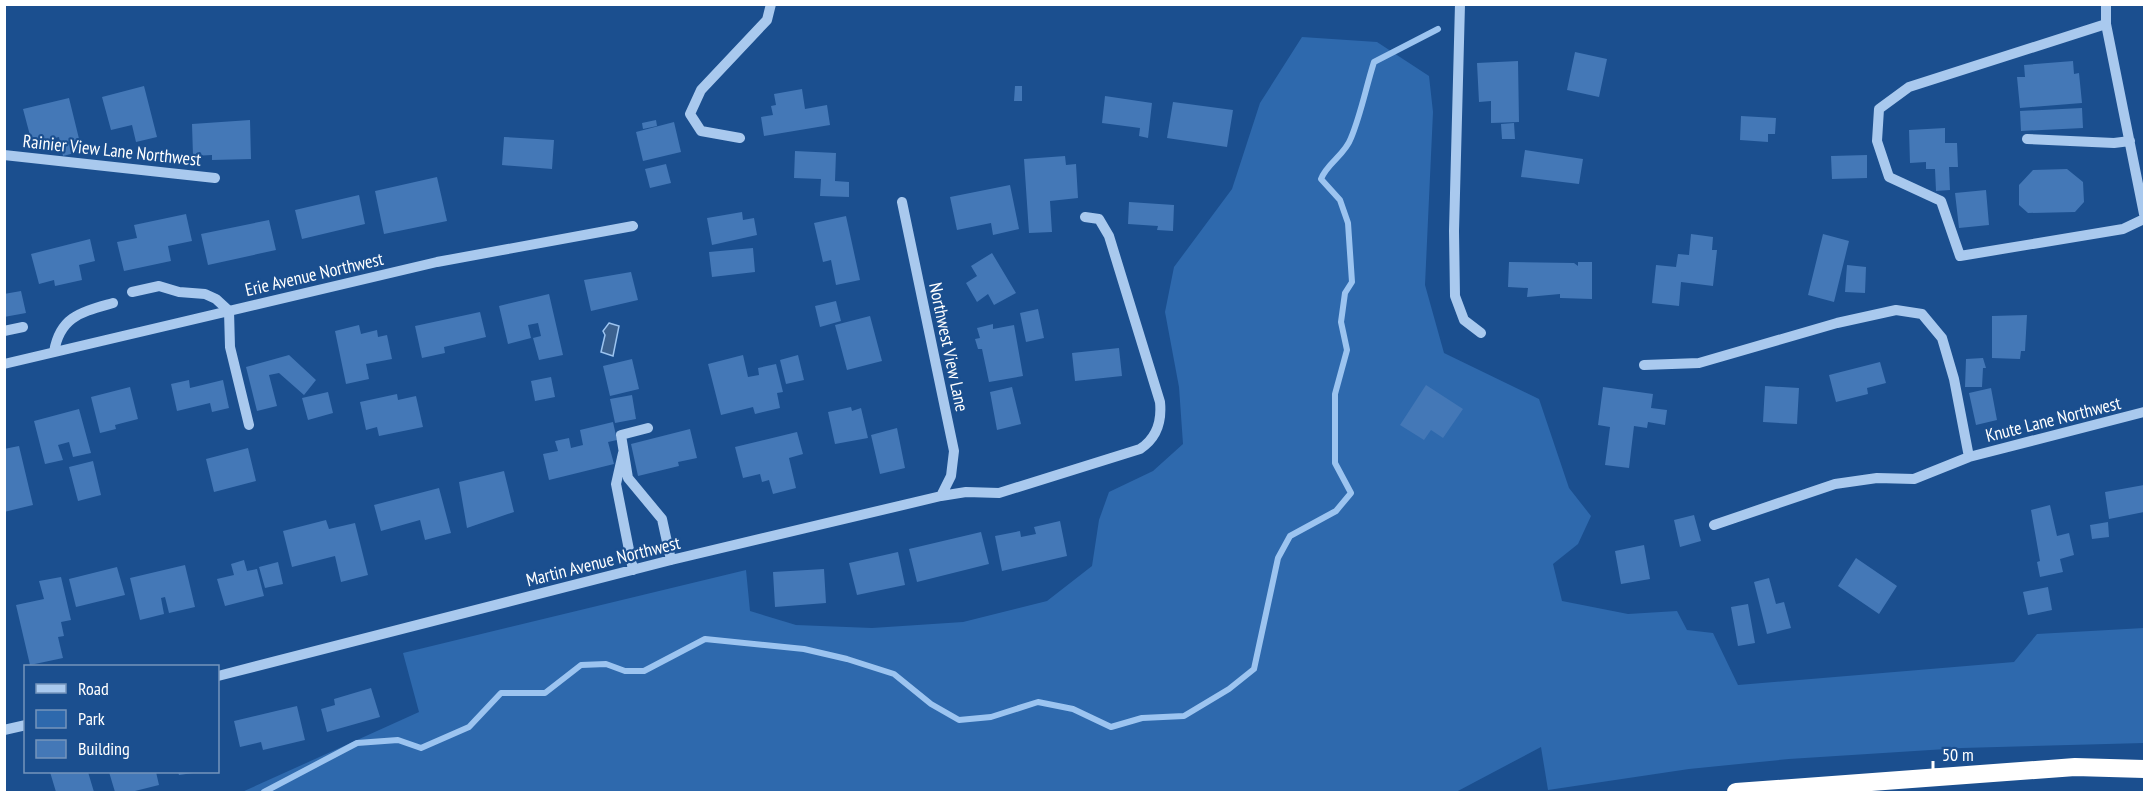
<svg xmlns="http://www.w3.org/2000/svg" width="2149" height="797" viewBox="0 0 2149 797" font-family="'PT Sans Narrow',sans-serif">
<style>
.green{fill:#2e69ad}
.water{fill:#3c6290;stroke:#9cc4f0;stroke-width:1.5}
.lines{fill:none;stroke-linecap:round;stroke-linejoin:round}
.stream{stroke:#9cc4f0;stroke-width:6}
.building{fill:#4478b7}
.minor{stroke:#a9c9ee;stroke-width:10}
.highway{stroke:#fff;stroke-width:18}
.labels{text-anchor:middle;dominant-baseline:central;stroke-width:4.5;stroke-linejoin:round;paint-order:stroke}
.street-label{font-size:18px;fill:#fff;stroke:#1b4f8f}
</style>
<rect width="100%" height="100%" fill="#1b4f8f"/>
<!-- green -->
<path class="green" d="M1302,37L1377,42L1429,76L1433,112L1425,285L1444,353L1539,399L1569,488L1591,516L1578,544L1553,564L1562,601L1628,614L1677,611L1687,630L1713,633L1738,685L2014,662L2037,634L2144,628V743L1962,748L1789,759L1689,769L1548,790L1541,747L1456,792H242L419,712L403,653L746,570L750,611L796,625L872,628L963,622L1047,601L1092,566L1099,520L1109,492L1153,471L1183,444L1179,387L1165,312L1174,267L1232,189L1260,103Z"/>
<!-- water -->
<path class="water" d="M609,323L619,326L613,356L601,352L605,335L603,331Z"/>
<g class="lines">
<!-- stream -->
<path class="stream" d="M264,792L357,743L398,740L421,748L469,727L501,693H545L581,665L606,664L625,671H644L705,639L804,649L847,659L894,674L931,704L959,720L991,717L1038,702L1073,709L1111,727L1142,718L1184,716L1229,689L1254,669L1278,558L1290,536L1336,511L1351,493L1335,463V394L1347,350L1341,322L1345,293L1352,282L1348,223L1340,200L1321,179C1327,163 1345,155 1351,138C1361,114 1366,87 1374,62L1438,29"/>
</g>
<!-- building -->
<path class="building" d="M1575,52L1607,59L1599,97L1567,90Z
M1518,61L1519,122L1491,123V101L1479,102L1477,63Z
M2073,61L2074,74L2079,73L2082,103L2020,108L2017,77H2025L2024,65Z
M144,86L157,137L136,142L132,125L111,130L102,97Z
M1015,86H1022V101H1014Z
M802,89L805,109L827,105L830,125L764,136L761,117L773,115L771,106L776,105L774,94Z
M1105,96L1152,103L1148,138L1139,136L1140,128L1102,123Z
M69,98L82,151L63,156L59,137L32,143L23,109Z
M1173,102L1233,110L1227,147L1167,138Z
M2082,108L2083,128L2021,131L2020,111Z
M1741,116L1776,118L1775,134H1768V142L1740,140Z
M250,120L251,159L212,160V155L193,156L192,124Z
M656,120L657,126L643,129L642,123Z
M674,122L681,152L643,161L636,132Z
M1514,123L1515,139H1502L1501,124Z
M1945,128V143H1957L1958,167H1949L1950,190L1936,191L1935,169H1926V162L1910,163L1909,130Z
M504,137L554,140L552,169L502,165Z
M1525,150L1583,159L1579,184L1521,177Z
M795,151L836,153L835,181L849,182V197L820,196L821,179L794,178Z
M1867,155V178L1832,179L1831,156Z
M1065,156L1066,165L1076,164L1078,198L1050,201L1052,232L1029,233L1024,159Z
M666,164L671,183L650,188L645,169Z
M2067,169L2083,182L2084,202L2075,212L2028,213L2019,205V185L2033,170Z
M437,177L447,221L384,234L375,191Z
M1010,185L1019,229L993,235L991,223L957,230L950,197Z
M1986,190L1989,225L1959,228L1955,193Z
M359,195L365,224L302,239L295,210Z
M1129,202L1174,205L1173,231L1157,230L1158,226L1128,224Z
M742,212L743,220L754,218L757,235L712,245L707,218Z
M186,214L192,241L168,246L171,261L124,271L117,242L137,238L134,225Z
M846,216L860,280L836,285L831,260L823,262L814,223Z
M269,220L276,250L208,265L201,234Z
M1691,234L1713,237L1712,250H1717L1713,286L1681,282L1679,306L1652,303L1656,265L1676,267L1678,254L1689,255Z
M1823,234L1849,241L1834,302L1808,295Z
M90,239L95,261L79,265L82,280L55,286L54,280L39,284L31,254Z
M753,248L755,272L712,277L709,252Z
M992,253L1016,293L994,305L988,294L977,302L966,283L977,276L971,266Z
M1509,262L1574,263L1578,266V262H1592V299L1560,298V294L1527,297L1528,288L1508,287Z
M1847,265L1866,267L1865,293L1845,292Z
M631,272L638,300L591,311L584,280Z
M21,291L26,313L4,317V294Z
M549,294L563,355L539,360L533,338L541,336L538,323L528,325L531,338L508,344L499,306Z
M836,301L841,321L820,327L815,306Z
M1038,309L1044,338L1026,342L1020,313Z
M480,312L486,337L444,347L445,353L422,358L415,326Z
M2027,315L2025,351H2021L2020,359L1992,358V316Z
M870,316L882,361L847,370L835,325Z
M993,324V329L1014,325L1023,376L989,382L982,349H978L975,339L980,338L977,328Z
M359,325L361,334L377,330L378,337L387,335L392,359L366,364L369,379L346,384L335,331Z
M1119,348L1122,376L1075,381L1072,353Z
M289,355L316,380L304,395L279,373L269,375L277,406L257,411L246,367Z
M743,355L748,377L759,375L758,368L776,364L783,392L777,393L780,408L755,414L753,407L721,415L708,364Z
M798,355L804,380L786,384L780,360Z
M1983,358L1986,368H1983L1982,387H1965L1966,359Z
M632,359L639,389L610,396L603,366Z
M1880,362L1886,383L1867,388L1868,394L1836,402L1829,375Z
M551,377L555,397L535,401L531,381Z
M189,380L190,388L223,380L229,408L212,412L210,403L177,411L171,384Z
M1426,385L1463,409L1443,438L1431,430L1424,440L1400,425Z
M1765,386L1799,388L1797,424L1763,422Z
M130,387L138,419L115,425L116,429L100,433L91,397Z
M1012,387L1021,424L997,430L990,392Z
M1603,387L1653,394L1651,408L1667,410L1665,425L1648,422L1647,428L1634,426L1629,468L1605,465L1610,427L1598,425Z
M1991,388L1997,420L1976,425L1969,393Z
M328,392L333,413L308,420L302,398Z
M397,394L398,400L416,396L423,427L379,436L377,427L366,430L360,402Z
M632,395L636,419L615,423L610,399Z
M851,407L852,411L861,408L868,438L835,444L828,412Z
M79,409L91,453L73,457L69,442L58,445L63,460L45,464L34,421Z
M613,422L617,440L608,442L614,464L549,480L543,454L558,451L555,441L569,438L571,448L583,445L580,430Z
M897,428L905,468L880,474L871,435Z
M690,429L697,458L678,462L679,466L638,476L631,444Z
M797,432L803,454L789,458L796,488L773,494L769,480L762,482L760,474L743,478L735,447Z
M19,446L33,505L4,512V449Z
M248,448L256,481L214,492L206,459Z
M93,461L101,495L78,501L69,467Z
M504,471L514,512L467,528L459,482Z
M2144,485V512L2109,519L2105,492Z
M439,488L451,533L425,540L420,520L381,531L374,505Z
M2050,505L2057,536L2069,533L2074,555L2060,559L2063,572L2040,577L2037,562L2040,561L2031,510Z
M1694,515L1701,541L1680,547L1674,520Z
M326,520L329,529L355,523L368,575L341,582L335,556L292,567L283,531Z
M1060,521L1067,556L1002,571L995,536L1020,531L1021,537L1036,534L1034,527Z
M2108,522L2109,537L2092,539L2090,525Z
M981,532L989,564L917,582L909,549Z
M1644,545L1650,579L1621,584L1615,551Z
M898,552L905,585L857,595L849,563Z
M1856,558L1897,586L1879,614L1838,586Z
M244,560L247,571L257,569L264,596L225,606L217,579L234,575L231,564Z
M278,562L283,584L265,588L259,567Z
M185,565L195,607L169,613L165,597L161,598L164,614L140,620L130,578Z
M117,567L125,595L76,607L69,579Z
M824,569L826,603L775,607L773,572Z
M61,577L71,620L61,622L64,636L58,637L63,658L30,665L16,605L44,599L39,581Z
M1769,578L1776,604L1784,602L1791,628L1767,634L1754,582Z
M2048,587L2052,610L2028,615L2023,592Z
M1748,604L1755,643L1738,646L1731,607Z
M371,688L380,717L327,732L321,709L335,705L334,699Z
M297,706L305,740L263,750L261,742L240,747L234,721Z
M50,772H88L94,792H56Z
M109,772H156L159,785L131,792H115Z
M178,772H193V773L179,775Z"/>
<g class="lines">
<!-- minor -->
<path class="minor" d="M1460,4L1454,231L1455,296L1464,320L1481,333
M2106,4V24L2144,214
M2106,24L1909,87L1879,109L1877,141L1889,177L1941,201L1960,256L2123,229L2144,219
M740,138L701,131L690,114L701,90L767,20L771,4
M2027,139L2114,143L2130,141
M4,155L215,178
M902,202L954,451L951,476L941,496
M132,292L159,286L179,292L205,294L216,299L229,311L230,347L249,425
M4,331L23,327
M54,352C60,316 82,312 113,303
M4,364L437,262L633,226
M1644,365L1699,363L1837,323L1896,310L1922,314L1942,338L1954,379L1969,457
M648,428L621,435L628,478L662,519L671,560
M623,453L616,484L633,570
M1714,525L1835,484L1877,478L1914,479L1969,457L2144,412
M218,676L671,560L941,496L966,492L999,493L1140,449C1157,438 1162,422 1160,402L1109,236L1099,219L1085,217
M4,730L26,725"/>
<!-- highway -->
<path class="highway" d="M1736,792L2075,767L2144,769"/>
</g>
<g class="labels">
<!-- street labels -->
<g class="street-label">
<text transform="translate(112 150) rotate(6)">Rainier View Lane Northwest</text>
<text transform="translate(314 274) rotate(-13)">Erie Avenue Northwest</text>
<text transform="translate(949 347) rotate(78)">Northwest View Lane</text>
<text transform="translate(2053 419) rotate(-14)">Knute Lane Northwest</text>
<text transform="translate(603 561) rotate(-14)">Martin Avenue Northwest</text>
</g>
</g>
<!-- border -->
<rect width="2149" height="797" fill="none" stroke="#ffffff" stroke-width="12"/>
<!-- legend -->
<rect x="24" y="665" width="195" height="108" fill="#1b4f8f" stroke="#7695bc" stroke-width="1.5"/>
<rect x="36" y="684" width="30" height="9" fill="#a9c9ee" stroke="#7695bc" stroke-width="1.5"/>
<text x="78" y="695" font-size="18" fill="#ffffff">Road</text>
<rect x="36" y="710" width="30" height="18" fill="#2e69ad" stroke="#7695bc" stroke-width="1.5"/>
<text x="78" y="725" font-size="18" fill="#ffffff">Park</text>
<rect x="36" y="740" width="30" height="18" fill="#4478b7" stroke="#7695bc" stroke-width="1.5"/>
<text x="78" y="755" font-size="18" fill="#ffffff">Building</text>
<!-- scale -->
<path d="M1933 761v9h146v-9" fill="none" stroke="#ffffff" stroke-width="3"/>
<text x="1942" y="761" font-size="18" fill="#ffffff" stroke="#1b4f8f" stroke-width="4.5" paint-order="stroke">50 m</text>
</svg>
